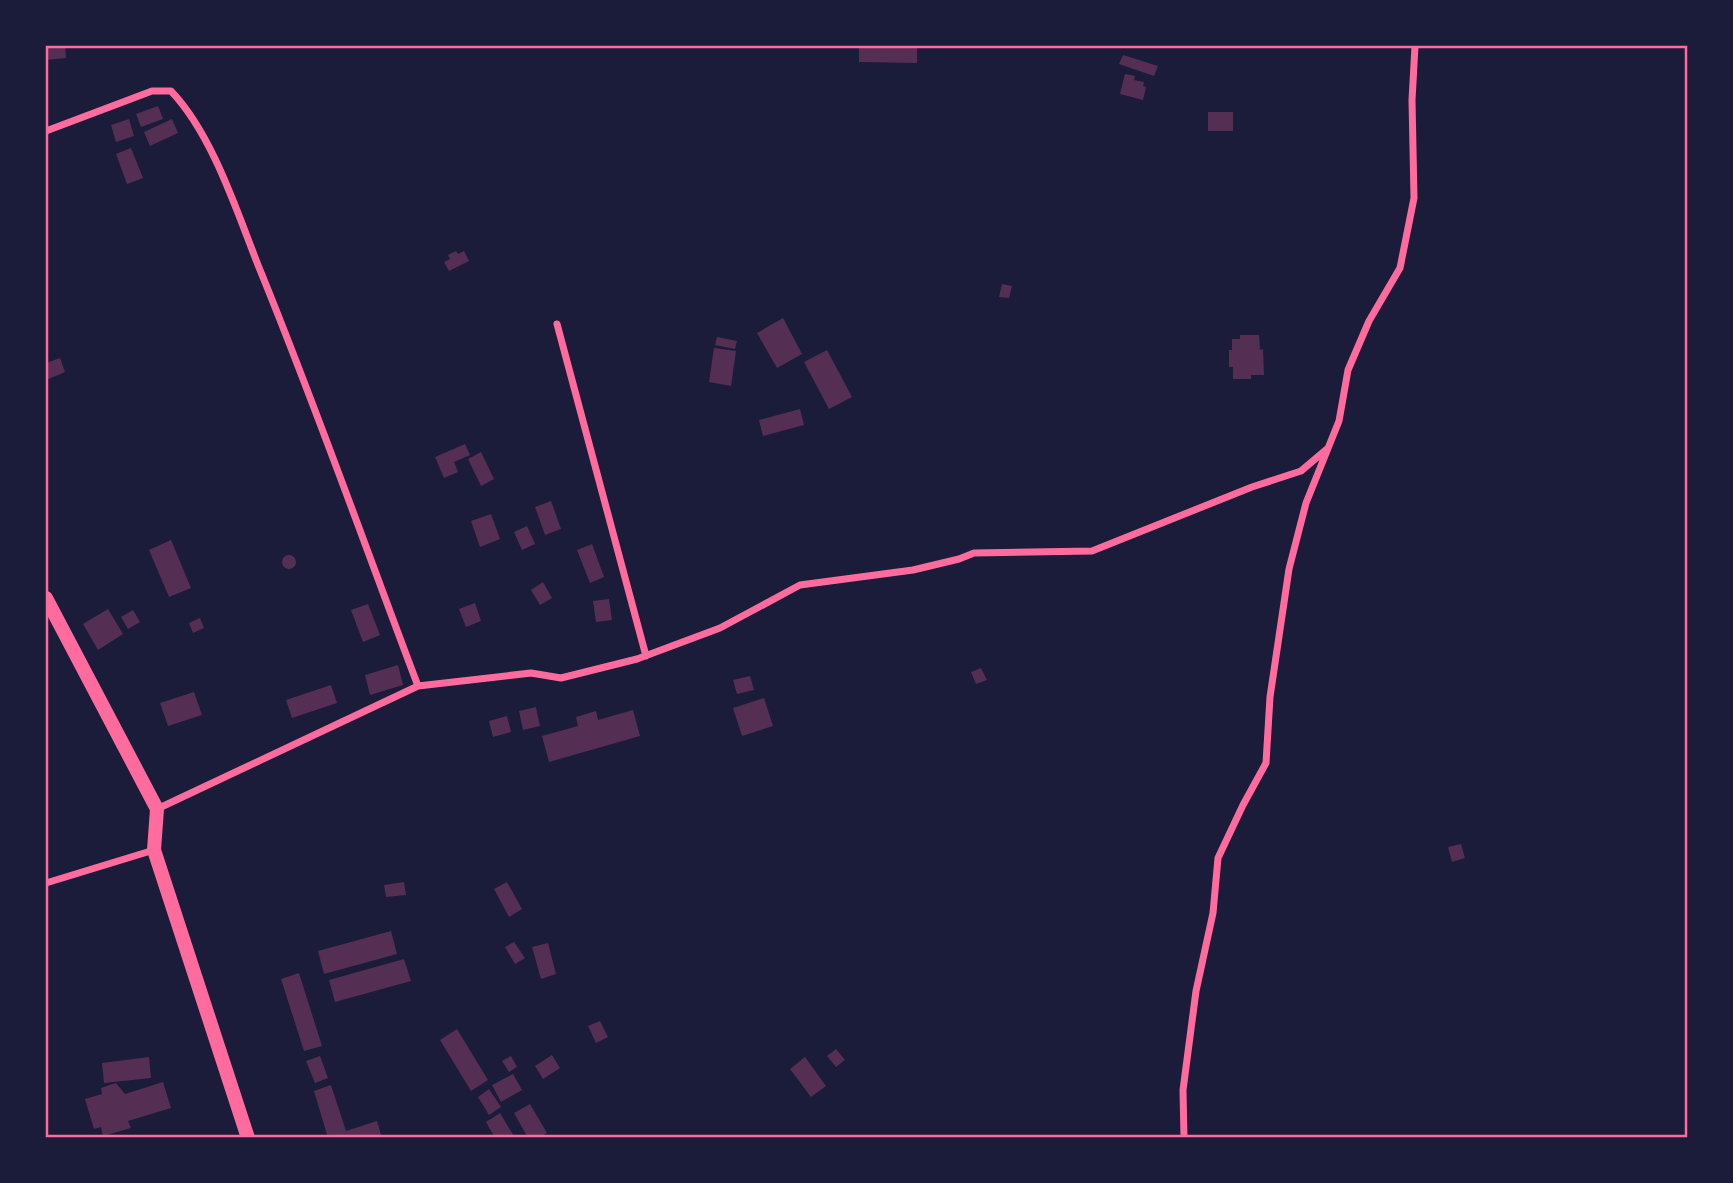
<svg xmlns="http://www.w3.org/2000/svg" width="1733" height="1183" viewBox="0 0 1733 1183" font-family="Poppins,sans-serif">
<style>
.building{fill:#542f53}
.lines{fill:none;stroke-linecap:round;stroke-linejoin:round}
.minor{stroke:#ff6b9d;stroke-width:7}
.secondary{stroke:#ff6b9d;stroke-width:14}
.neatline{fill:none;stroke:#ff6b9d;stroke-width:2.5}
</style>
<rect width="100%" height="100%" fill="#1b1b3a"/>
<!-- building -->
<path class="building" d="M46,46H65L66,58L46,60Z
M859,46H917V63L859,62Z
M1123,55L1158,66L1154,76L1119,64Z
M1125,74L1135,76L1134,80L1144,82L1143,86L1146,87L1143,100L1120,94Z
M158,106L163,119L141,127L136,114Z
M1208,112H1233V131H1208Z
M129,119L134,136L116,142L111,125Z
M172,119L178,133L150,146L144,132Z
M131,148L143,178L127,184L116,154Z
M456,251L458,254L464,251L469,261L449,271L444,262L450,259L448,255Z
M1002,284L1012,286L1009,298L999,297Z
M783,318L802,354L777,368L757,333Z
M1240,335H1259L1260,350L1263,349L1264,375H1251V379H1233V367H1229V350H1232V339H1240Z
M717,337L737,341L735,349L715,345Z
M714,348L736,351L731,386L709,382Z
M827,350L852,397L829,409L804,362Z
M60,358L65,372L46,380V363Z
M800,409L804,425L763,436L759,420Z
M465,444L470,455L454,462L458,472L444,478L435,457Z
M481,452L494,479L481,486L468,459Z
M551,501L561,529L545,535L535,507Z
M491,514L500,539L480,547L471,521Z
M527,526L535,544L522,550L514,532Z
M171,540L191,588L169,597L149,550Z
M592,544L604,577L590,583L577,550Z
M282 562a7 7 0 1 1 14 0a7 7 0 1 1-14 0Z
M543,582L552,598L540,605L531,590Z
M609,599L612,620L596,622L593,601Z
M475,603L481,621L466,627L459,609Z
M368,604L380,635L363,642L351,610Z
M108,609L123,634L98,650L83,624Z
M133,610L140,622L128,629L121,617Z
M200,618L204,628L193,633L189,623Z
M398,665L403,685L370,695L365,675Z
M981,668L987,680L976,684L971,672Z
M750,676L754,690L737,694L733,680Z
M331,685L337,703L292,718L286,700Z
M194,692L202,715L168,726L160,703Z
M764,698L773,726L742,736L733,708Z
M536,707L540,726L523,730L519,711Z
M633,710L640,736L549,762L542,736L578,726L576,717L596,711L598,720Z
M507,716L511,732L493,737L489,721Z
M1461,844L1465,858L1452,862L1448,847Z
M404,882L406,895L386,897L384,885Z
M507,882L522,909L509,917L494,889Z
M391,931L397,954L324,974L318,951Z
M514,942L525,958L515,964L505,947Z
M548,943L556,974L541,979L532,947Z
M404,959L411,981L335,1002L329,980Z
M299,973L322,1046L304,1051L281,979Z
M600,1021L608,1037L596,1043L588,1026Z
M457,1029L488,1080L471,1091L440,1040Z
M836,1049L845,1060L836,1067L827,1056Z
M552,1055L560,1068L543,1079L535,1066Z
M320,1056L328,1078L315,1083L306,1061Z
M511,1056L517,1067L509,1072L502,1061Z
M149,1057L151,1078L104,1083L102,1063Z
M805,1057L826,1086L811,1097L790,1069Z
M513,1074L522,1090L501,1102L492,1085Z
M163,1082L171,1108L128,1121L131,1128L103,1136L101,1127L94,1129L85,1099L102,1094L101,1088L116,1083L125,1094Z
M331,1085L346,1131L377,1121L382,1138H328L314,1091Z
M489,1089L501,1107L489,1115L478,1097Z
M530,1104L547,1133L538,1138H528L514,1113Z
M500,1113L515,1138H495L486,1122Z"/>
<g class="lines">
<!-- minor -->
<path class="minor" d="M46,131L152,91H171C212,134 236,209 258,265C315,404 365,546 418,686L157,809
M557,324L646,656
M418,686L531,673L561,678L637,659L720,628L800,585L913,570L959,559L974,553L1092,551L1252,487L1301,471L1327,449
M46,883L154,850
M1184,1138L1183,1090L1196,991L1213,913L1218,858L1243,805L1266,763L1270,697L1289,569L1306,503L1339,421L1348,370L1369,321L1400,268L1414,198L1412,100L1415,46"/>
<!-- secondary -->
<path class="secondary" d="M46,598L157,809L154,850L248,1138"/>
</g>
<!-- border -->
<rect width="1733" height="1183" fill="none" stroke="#1b1b3a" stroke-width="94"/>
<rect x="47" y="47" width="1639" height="1089" class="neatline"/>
</svg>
